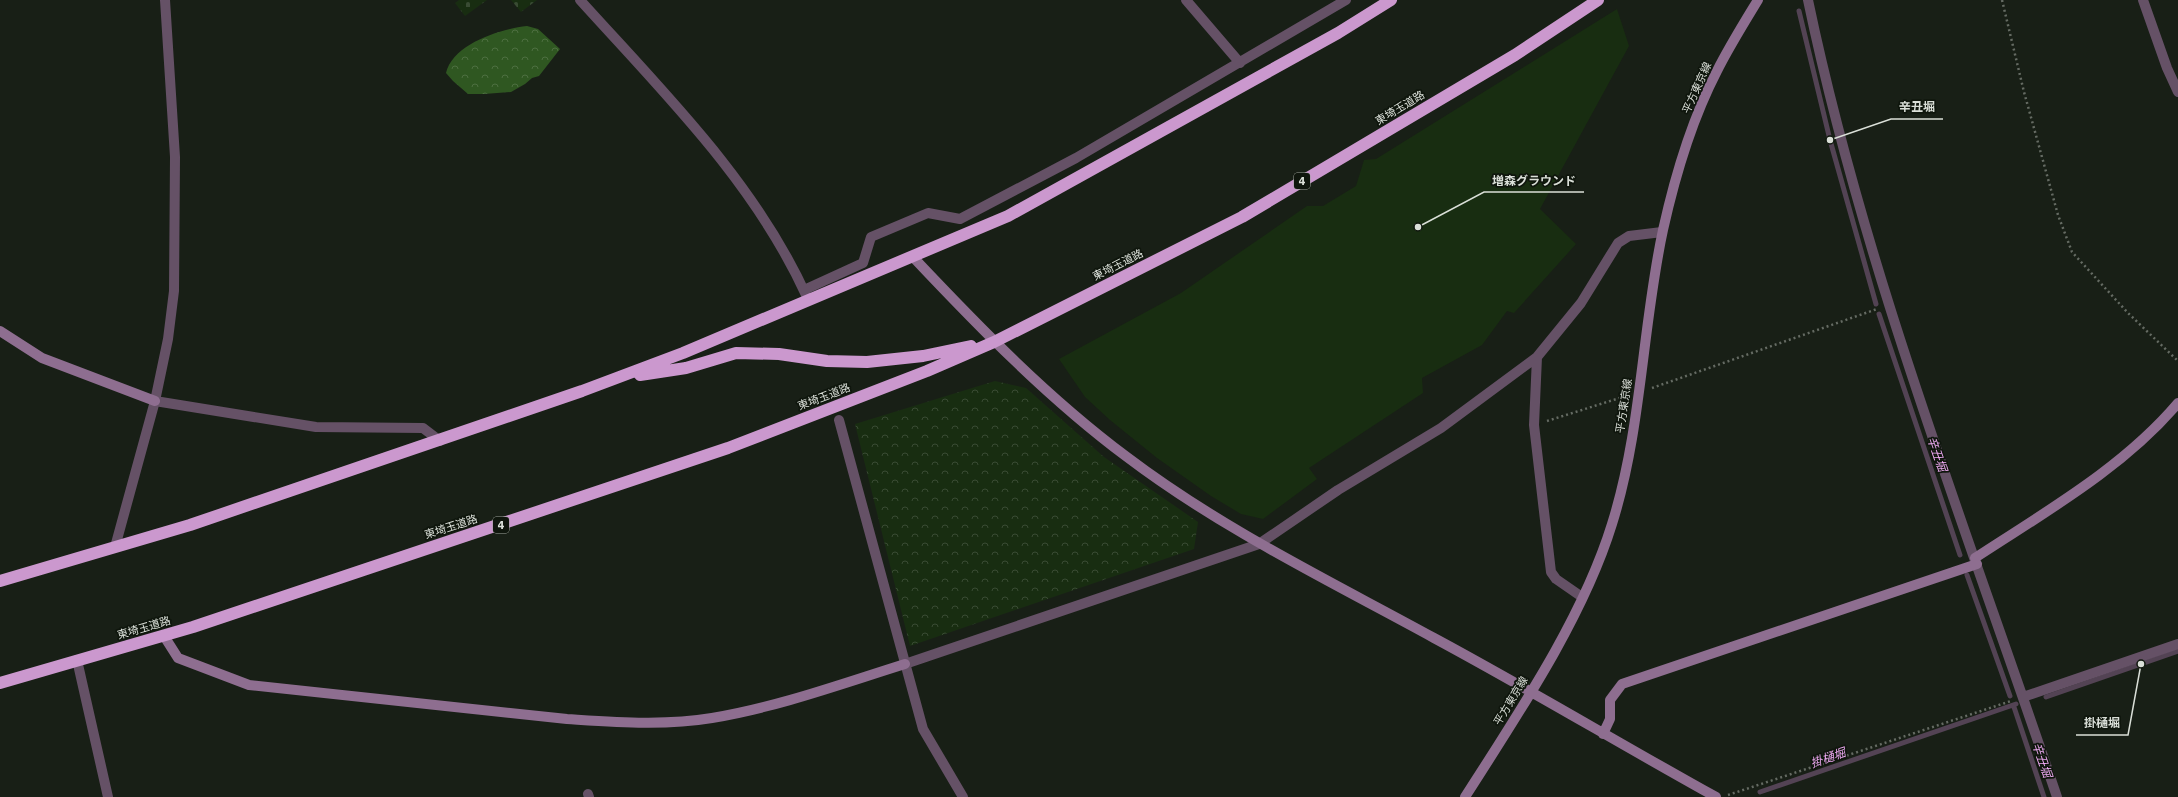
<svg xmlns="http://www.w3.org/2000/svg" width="2178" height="797" viewBox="0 0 2178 797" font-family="'DejaVu Sans','Noto Sans JP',sans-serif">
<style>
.grass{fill:#182d11}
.forest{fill:url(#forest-crowns)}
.cemetery{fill:url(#cemetery-stones)}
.park{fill:url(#park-crowns)}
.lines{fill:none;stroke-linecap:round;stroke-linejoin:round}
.stream{stroke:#534354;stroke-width:5}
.path{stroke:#656b63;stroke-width:2.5;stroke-dasharray:2 3;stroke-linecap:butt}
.street{stroke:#655166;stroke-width:10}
.secondary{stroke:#8e6e90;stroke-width:10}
.highway{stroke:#cb98ce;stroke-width:12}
.labels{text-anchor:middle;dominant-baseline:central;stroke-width:3.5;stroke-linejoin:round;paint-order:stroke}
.shield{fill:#0f160d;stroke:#9da39b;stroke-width:1}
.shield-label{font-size:10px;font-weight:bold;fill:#dadfd8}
.street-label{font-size:11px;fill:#dadfd8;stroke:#0f160d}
.water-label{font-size:12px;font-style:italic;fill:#eca8f0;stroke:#0f160d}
.leader{fill:none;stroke:#dadfd8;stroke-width:1.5}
.callout-dot{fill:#dadfd8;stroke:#0f160d;stroke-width:1.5}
.callout-label{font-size:12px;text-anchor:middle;font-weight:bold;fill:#dadfd8;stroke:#0f160d;stroke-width:3.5;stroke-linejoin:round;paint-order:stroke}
</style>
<defs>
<pattern id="forest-crowns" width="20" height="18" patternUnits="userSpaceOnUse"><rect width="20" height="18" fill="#2f5721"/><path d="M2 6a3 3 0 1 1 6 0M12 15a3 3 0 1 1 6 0" fill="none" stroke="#4d6f40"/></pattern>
<pattern id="cemetery-stones" width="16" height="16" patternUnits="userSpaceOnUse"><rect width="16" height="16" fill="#182d11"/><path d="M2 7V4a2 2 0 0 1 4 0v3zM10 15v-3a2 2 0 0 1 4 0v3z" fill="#394b33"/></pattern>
<pattern id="park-crowns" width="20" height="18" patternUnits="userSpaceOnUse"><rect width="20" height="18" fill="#182d11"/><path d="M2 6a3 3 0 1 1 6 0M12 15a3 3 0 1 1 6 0" fill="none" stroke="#394b33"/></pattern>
</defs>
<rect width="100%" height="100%" fill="#181f16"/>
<!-- grass -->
<path class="grass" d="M1617,9L1629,46L1540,209L1576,244L1514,313L1507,311L1482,345L1422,378L1423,393L1309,468L1317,479L1263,519L1241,514L1211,496L1157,458L1110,420L1085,397L1059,359L1181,293L1307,206H1323L1356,186L1364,160L1376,159Z"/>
<!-- forest -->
<path class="forest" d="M527,26L538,29L560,49L539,76L532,78L525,84L511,92L484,94H468L453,81L446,73C453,44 500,29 527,26Z"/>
<!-- cemetery -->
<path class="cemetery" d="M459,0H487L465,16L455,3Z
M511,0H537L521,12Z"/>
<!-- park -->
<path class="park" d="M995,381L1026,388L1104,457L1198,522L1194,549L910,646L855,424Z"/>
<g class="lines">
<!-- stream -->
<path class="stream" d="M1799,11L1830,140L1876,304
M1879,314L1960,555
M1967,575L2010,696
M2046,697L2178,651
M2014,707L2044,797
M1760,792L2016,704"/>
<!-- path -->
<path class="path" d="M2002,0L2024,92L2058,215L2072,252L2128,313L2178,361
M1652,388L1877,309
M1547,421L1626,396
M1728,795L2011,701"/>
<!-- street -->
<path class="street" d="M580,0C663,92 754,181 806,295
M1186,0L1240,63
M1808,0C1865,273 1968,533 2057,797
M2143,0L2167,68L2178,92
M804,290L863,263L871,237L928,213L960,219L1076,158L1346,0
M155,401L316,427L423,428L440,441
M839,420L923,729L963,797
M115,547L155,401L168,339L174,291L175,157L165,0
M1582,597L1556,579L1551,572L1534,425L1537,357L1581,303L1618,243L1629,236L1662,232
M77,660L108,797
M905,664L1259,544L1338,490L1441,428L1537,357
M2023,697L2178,644
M588,794L589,797"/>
<!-- secondary -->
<path class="secondary" d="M913,257C980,328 1048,398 1127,457C1222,529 1330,581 1434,638C1529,689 1622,745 1716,797
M0,331L42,358L155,401
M1975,558C2045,512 2123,468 2178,403
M164,636L178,658L249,685L567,719C615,722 664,726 712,718C778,707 841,684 905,664
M1603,734L1610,719V700L1622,684L1977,564
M1465,797C1518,714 1583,618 1612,524C1642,429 1642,327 1663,230C1675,176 1691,121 1717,71C1729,47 1744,23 1758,0"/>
<!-- highway -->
<path class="highway" d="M640,375L686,368L736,353L779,354L827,361L867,362L923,356L971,346
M0,581L190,525L582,391L683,353L1008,216L1338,33L1391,0
M0,683L193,627L728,448L927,371L994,342L1242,217L1515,55L1598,0"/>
</g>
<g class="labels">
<!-- shield labels -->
<g class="shield">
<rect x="1294" y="173" width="16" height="16" rx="3"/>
<rect x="493" y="517" width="16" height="16" rx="3"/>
</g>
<g class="shield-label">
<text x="1302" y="181">4</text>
<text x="501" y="525">4</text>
</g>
<!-- street labels -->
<g class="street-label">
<text transform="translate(1697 88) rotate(-66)">平方東京線</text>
<text transform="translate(1400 108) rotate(-31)">東埼玉道路</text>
<text transform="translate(1118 265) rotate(-27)">東埼玉道路</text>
<text transform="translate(824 397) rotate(-21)">東埼玉道路</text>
<text transform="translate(1624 406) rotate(-81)">平方東京線</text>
<text transform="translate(451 527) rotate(-18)">東埼玉道路</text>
<text transform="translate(144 628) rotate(-16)">東埼玉道路</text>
<text transform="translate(1511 701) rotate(-59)">平方東京線</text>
</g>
<!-- water labels -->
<g class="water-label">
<text transform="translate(1937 454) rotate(71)">辛丑堀</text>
<text transform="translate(1828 758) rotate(-19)">掛樋堀</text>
<text transform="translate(2042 760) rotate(71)">辛丑堀</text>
</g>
</g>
<!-- callouts -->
<path class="leader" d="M1830 140L1891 119H1943M1418 227L1484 192H1584M2141 664L2128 735H2076"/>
<g class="callout-dot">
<circle cx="1830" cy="140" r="4"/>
<circle cx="1418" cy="227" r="4"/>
<circle cx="2141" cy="664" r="4"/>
</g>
<g class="callout-label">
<text x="1917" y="111">辛丑堀</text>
<text x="1534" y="185">増森グラウンド</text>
<text x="2102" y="727">掛樋堀</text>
</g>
</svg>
